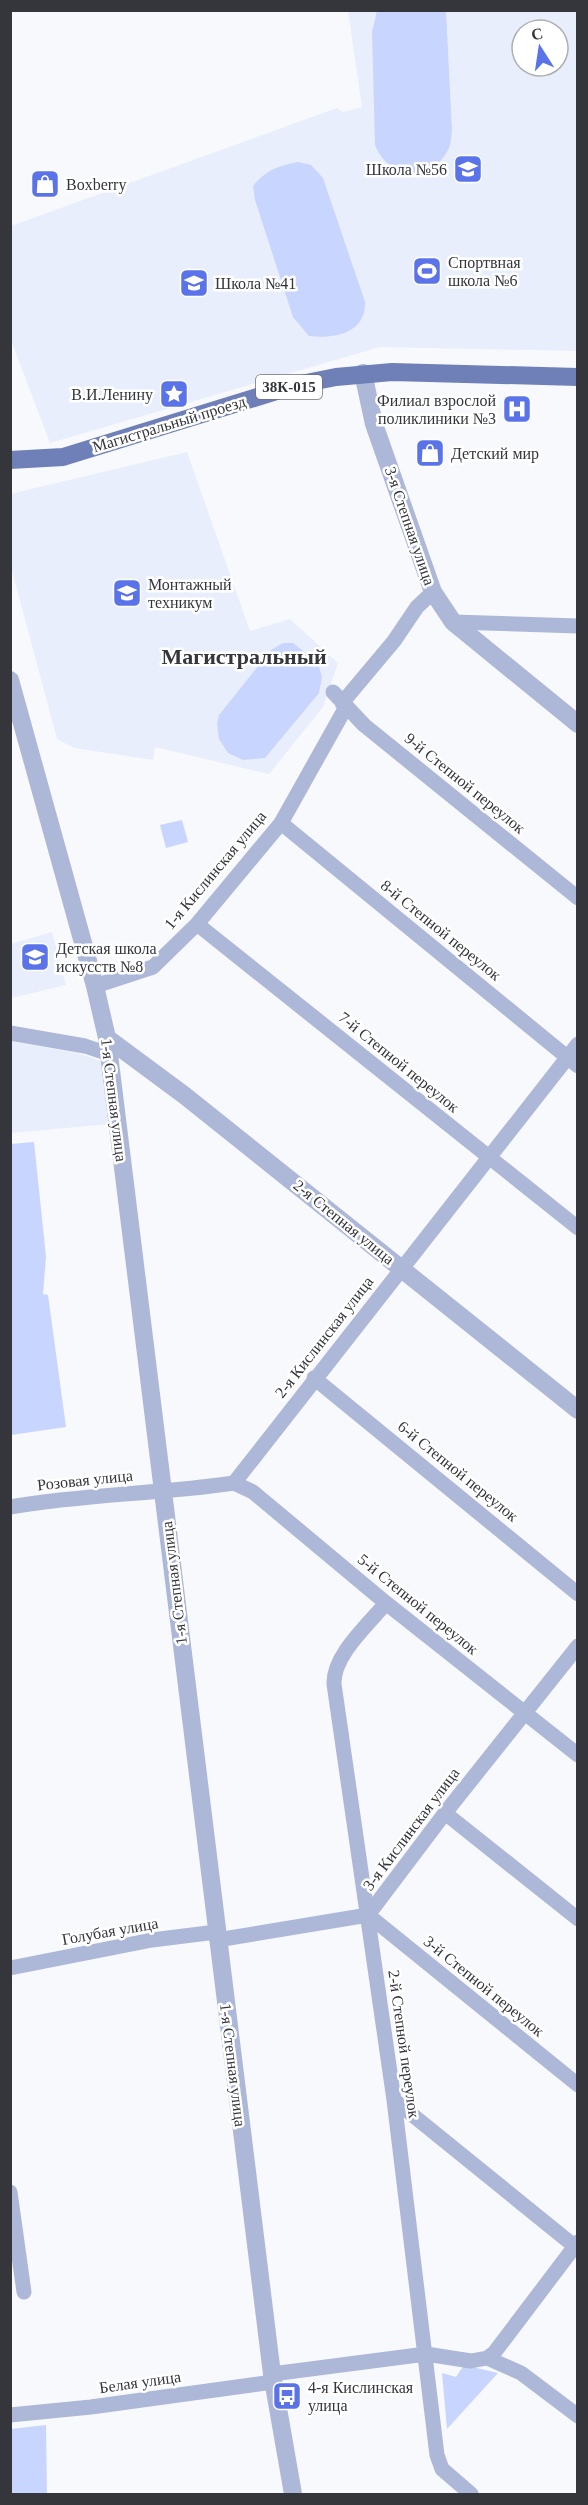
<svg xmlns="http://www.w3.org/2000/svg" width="588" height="2505" viewBox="0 0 588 2505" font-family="Georgia,serif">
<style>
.built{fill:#e9eefc;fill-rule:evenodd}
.green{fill:#c8d5fe}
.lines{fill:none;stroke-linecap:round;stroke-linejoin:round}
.minor{stroke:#adb8d8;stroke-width:15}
.tertiary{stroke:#adb8d8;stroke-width:18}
.primary{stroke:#6f7fb8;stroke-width:18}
.labels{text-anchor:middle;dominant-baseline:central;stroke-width:5;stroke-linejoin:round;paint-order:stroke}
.shield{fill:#fff;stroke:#717276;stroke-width:1.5}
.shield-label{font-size:15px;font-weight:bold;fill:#34363c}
.poi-label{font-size:16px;fill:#34363c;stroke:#fff;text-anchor:start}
.street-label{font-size:16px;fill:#34363c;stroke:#fff}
.district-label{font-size:22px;font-weight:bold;fill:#34363c;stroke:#fff}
</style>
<rect width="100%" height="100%" fill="#f8f9fc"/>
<!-- built -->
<path class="built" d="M348,11H577V351L380,347L50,443L11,340V226L337,108L343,112L362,107ZM522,30H558V66H522Z
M187,452L250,631L290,619L338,663L323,707L269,774L155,747L153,760L74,748L57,739L11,567L10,494Z
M52,932L66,985L11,998V944Z
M10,1041L77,1053L101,1061L109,1124L11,1133Z"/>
<!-- green -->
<path class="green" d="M377,11L446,12L452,131C451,137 451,145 448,150C431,183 388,179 375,145L372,32Z
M298,162L311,165L323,178L365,302C366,333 335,339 309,336L293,317L255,200L253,186C266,170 278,166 298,162Z
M283,643H293L318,663L322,677L319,693L265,758L243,760L228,753L219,739L217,724L219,715L271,650Z
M182,820L188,842L166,848L160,825Z
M34,1142L46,1257L43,1294L48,1295L66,1427L11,1435V1144Z
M464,2365L498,2373L447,2429L442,2373L456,2377Z
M46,2425L47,2494H11V2429Z"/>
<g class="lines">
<!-- minor -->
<path class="minor" d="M453,622L578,626
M333,692L364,725L578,898
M342,703L394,641L417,607L433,592
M281,823L578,1066
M197,924L578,1228
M95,986L153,967L197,924L281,823L346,707
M10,1033L85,1046L109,1054
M314,1378L578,1594
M234,1483L253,1492L386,1603L578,1755
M10,1507C85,1494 160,1494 234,1483L578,1044
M386,1603C368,1625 333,1655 334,1684L394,2100L437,2455L442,2469L471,2494
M445,1813L578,1919
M368,1915L578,2085
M217,1940L368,1915L445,1813L578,1646
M10,1968L152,1940L216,1932
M394,2100L578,2249
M10,2192L24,2292
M487,2358L521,2373L578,2416
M272,2374L426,2354L471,2361L487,2358L494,2353L578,2242
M10,2415L91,2407L273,2382"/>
<!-- tertiary -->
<path class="tertiary" d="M363,373L374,424L433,592L453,622L578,724
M10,680L95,986L107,1038L272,2374L293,2494
M107,1038L184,1095L578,1410"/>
<!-- primary -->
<path class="primary" d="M10,460L63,457L296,385L336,377L392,372L578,377"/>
</g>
<!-- icons -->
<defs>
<g id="school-square" transform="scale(1.5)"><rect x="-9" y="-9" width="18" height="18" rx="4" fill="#5b73e9" stroke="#fff"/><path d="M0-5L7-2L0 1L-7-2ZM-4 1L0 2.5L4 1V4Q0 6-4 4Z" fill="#fff"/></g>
<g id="shop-square" transform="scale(1.5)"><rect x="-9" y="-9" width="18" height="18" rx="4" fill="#5b73e9" stroke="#fff"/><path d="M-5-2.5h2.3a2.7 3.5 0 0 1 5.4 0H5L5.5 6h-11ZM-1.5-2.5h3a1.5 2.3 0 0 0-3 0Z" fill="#fff"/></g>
<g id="stadium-square" transform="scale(1.5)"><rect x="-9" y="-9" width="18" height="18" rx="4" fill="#5b73e9" stroke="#fff"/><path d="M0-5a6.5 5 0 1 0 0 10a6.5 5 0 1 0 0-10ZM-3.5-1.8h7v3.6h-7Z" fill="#fff"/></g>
<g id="sight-square" transform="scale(1.5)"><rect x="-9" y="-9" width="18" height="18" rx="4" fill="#5b73e9" stroke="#fff"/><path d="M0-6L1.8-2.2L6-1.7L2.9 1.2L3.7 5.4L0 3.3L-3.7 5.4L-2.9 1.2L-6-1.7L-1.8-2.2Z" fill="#fff"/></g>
<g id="hospital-square" transform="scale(1.5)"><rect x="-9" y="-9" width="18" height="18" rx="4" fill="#5b73e9" stroke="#fff"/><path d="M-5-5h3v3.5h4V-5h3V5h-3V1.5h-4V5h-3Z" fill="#fff"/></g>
<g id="university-square" transform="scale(1.5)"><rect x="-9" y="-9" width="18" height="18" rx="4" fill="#5b73e9" stroke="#fff"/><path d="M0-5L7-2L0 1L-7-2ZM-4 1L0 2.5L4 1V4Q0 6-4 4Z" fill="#fff"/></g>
<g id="bus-square" transform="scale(1.5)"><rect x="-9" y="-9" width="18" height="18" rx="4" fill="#5b73e9" stroke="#fff"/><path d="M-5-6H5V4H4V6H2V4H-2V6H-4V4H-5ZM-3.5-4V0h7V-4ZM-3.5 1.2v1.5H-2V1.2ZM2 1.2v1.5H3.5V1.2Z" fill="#fff"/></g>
</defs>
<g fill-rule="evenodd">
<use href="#school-square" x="468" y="169"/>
<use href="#shop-square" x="45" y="184"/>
<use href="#stadium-square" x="427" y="271"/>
<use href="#school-square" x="194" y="283"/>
<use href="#sight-square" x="174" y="394"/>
<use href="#hospital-square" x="517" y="409"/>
<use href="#shop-square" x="430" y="453"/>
<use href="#university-square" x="127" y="593"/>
<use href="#school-square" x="35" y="957"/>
<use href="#bus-square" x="287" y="2396"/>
</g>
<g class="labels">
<!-- shield labels -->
<rect class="shield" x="256" y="375" width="66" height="24" rx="4.5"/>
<g class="shield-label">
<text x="289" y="387">38К-015</text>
</g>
<!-- poi labels -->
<g class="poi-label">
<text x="447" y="169" text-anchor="end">Школа №56</text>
<text x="66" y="184">Boxberry</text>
<text x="448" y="262">Спортвная<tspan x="448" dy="18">школа №6</tspan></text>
<text x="215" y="283">Школа №41</text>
<text x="153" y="394" text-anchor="end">В.И.Ленину</text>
<text x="496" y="400" text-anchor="end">Филиал взрослой<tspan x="496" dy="18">поликлиники №3</tspan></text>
<text x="451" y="453">Детский мир</text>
<text x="148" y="584">Монтажный<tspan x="148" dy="18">техникум</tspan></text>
<text x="56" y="948">Детская школа<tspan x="56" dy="18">искусств №8</tspan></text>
<text x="308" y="2387">4-я Кислинская<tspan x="308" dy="18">улица</tspan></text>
</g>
<!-- street labels -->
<g class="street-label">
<text transform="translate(169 424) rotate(-17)">Магистральный проезд</text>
<text transform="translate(410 526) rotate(71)">3-я Степная улица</text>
<text transform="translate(465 783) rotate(39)">9-й Степной переулок</text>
<text transform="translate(215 870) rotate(-50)">1-я Кислинская улица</text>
<text transform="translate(441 930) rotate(39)">8-й Степной переулок</text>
<text transform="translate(399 1062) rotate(39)">7-й Степной переулок</text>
<text transform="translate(114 1100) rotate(83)">1-я Степная улица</text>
<text transform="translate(344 1222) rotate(39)">2-я Степная улица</text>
<text transform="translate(324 1337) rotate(-52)">2-я Кислинская улица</text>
<text transform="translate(458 1471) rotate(39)">6-й Степной переулок</text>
<text transform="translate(85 1480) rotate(-6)">Розовая улица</text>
<text transform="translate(174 1583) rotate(-97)">1-я Степная улица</text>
<text transform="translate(418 1604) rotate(39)">5-й Степной переулок</text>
<text transform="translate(411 1829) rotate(-53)">3-я Кислинская улица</text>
<text transform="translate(110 1931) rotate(-10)">Голубая улица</text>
<text transform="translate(484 1986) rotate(39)">3-й Степной переулок</text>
<text transform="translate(404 2044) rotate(82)">2-й Степной переулок</text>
<text transform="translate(233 2065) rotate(83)">1-я Степная улица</text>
<text transform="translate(140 2382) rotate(-8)">Белая улица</text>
</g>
<!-- district labels -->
<g class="district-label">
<text x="244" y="656">Магистральный</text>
</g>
</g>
<!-- border -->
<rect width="588" height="2505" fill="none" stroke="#34363c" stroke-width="24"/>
<!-- north arrow -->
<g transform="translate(540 48) rotate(348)"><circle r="28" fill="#ffffff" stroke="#aeafb1" stroke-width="1.5"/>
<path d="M0-4.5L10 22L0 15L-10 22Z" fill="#5b73e9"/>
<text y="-9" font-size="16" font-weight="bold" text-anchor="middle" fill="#34363c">С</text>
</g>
</svg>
